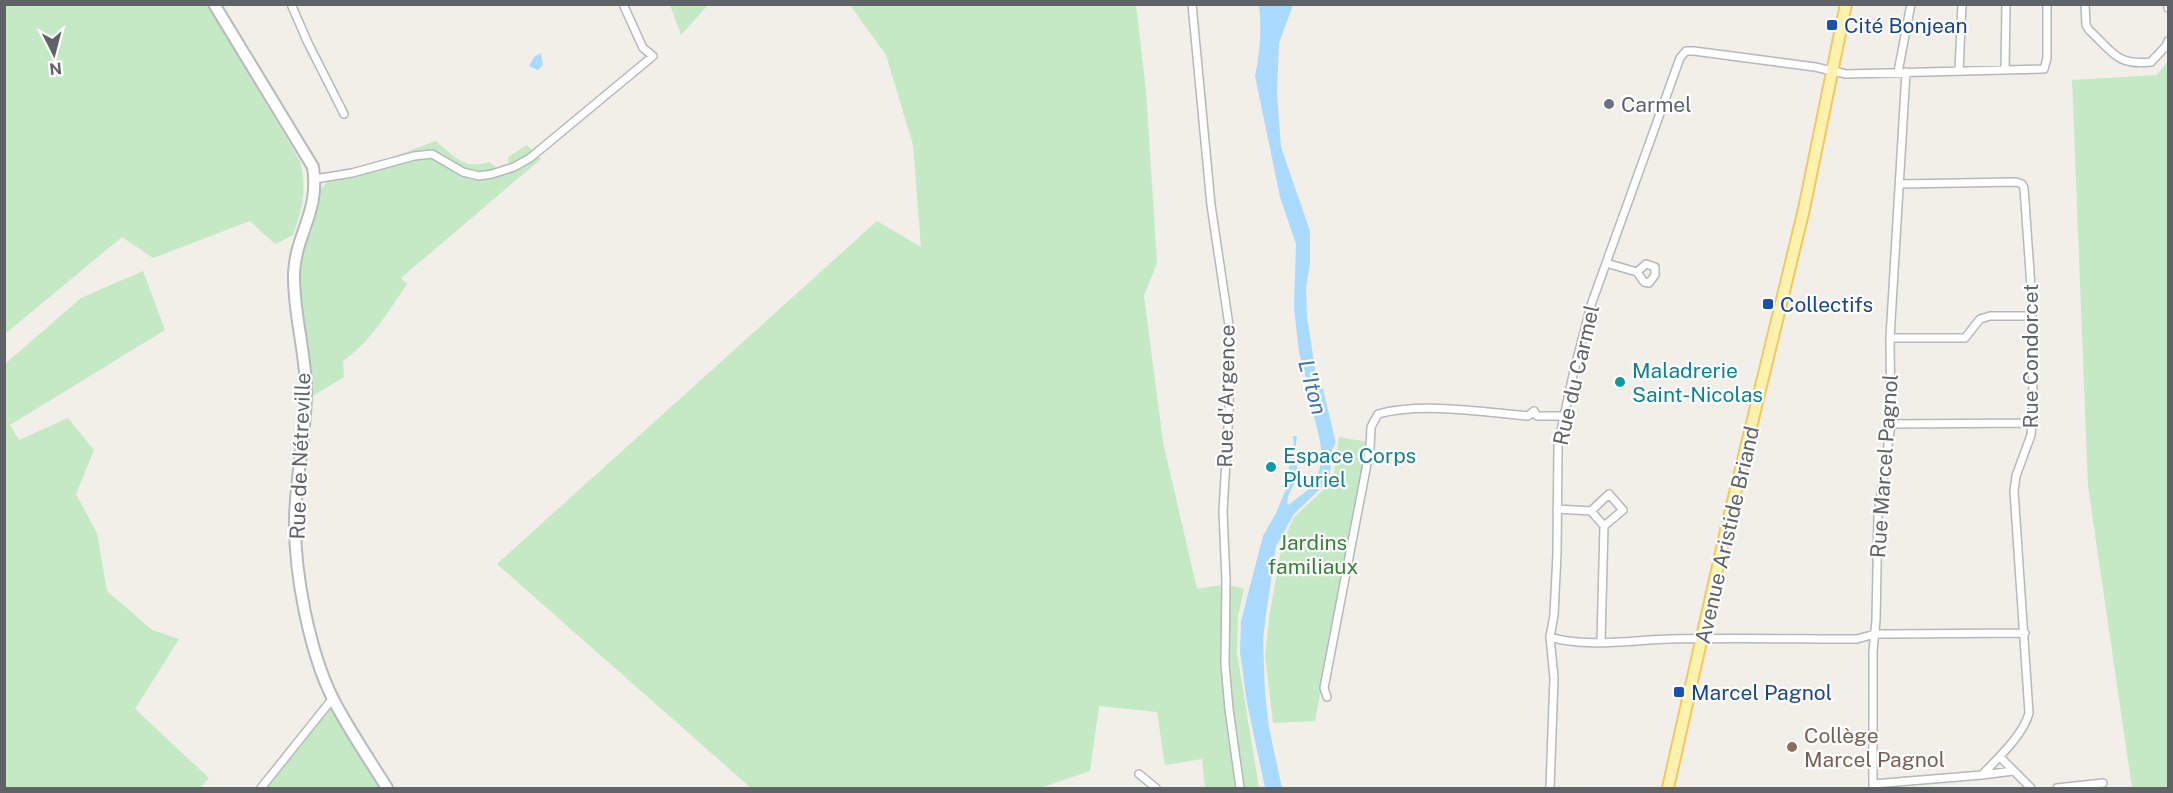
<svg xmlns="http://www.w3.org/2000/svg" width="2173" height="793" viewBox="0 0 2173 793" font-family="'Public Sans',sans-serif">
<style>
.green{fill:#c5e8c5}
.water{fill:#aadaff}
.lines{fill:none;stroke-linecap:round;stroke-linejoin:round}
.river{stroke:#aadaff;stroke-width:15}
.street-casing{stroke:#b5b8bc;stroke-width:10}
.secondary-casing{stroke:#b6babf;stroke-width:14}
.primary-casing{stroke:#f2c960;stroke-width:14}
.street{stroke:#fff;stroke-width:7}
.secondary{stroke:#fff;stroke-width:10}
.primary{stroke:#fff2af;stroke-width:10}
.transit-dot{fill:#1a4fb4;stroke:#fff;stroke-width:2}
.worship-dot{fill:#6b7280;stroke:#fff;stroke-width:2}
.culture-dot{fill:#0f9aa8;stroke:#fff;stroke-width:2}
.education-dot{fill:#8d6e63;stroke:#fff;stroke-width:2}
.labels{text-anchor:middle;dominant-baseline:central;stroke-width:4.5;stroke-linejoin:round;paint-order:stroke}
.transit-label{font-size:21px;fill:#164399;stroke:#fff;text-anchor:start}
.worship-label{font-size:21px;fill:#5b616d;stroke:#fff;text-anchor:start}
.street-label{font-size:21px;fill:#5f6368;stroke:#fff}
.culture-label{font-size:21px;fill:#0d838f;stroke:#fff;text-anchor:start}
.park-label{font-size:21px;fill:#348238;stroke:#fff}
.education-label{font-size:21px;fill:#785e54;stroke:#fff;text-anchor:start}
.water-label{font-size:22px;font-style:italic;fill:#4174aa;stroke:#fff}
</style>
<rect width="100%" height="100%" fill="#f1efe8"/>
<!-- green -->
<path class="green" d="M5,5H209L300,161C307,190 303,207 293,235L275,244L250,221L153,258L122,237L5,334Z
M670,5V4L708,5L681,35Z
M850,5H1136L1146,91L1157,263L1144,296L1163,442L1197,589C1214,586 1227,583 1244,589L1238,616L1237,653L1259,788H1205L1202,759L1165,765L1157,712L1099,706L1090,771L1040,788H751L497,564L877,221L921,247L913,145L886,55Z
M2168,61V788H2132L2088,486L2072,80L2157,75Z
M436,141C455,157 463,170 490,162L497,168L509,164L508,157L527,145L541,159L401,278L407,284C388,312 371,341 343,361L344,377L311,397L298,273L299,256L311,232L318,207L320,189L330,180Z
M143,271L165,330L10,425L19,440L68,418L94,450L76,494L97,533L107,591L152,630L179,639L135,709L209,778L200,788H5V364L81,298Z
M1339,437L1368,442L1315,721L1273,723L1265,656L1269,618L1282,544L1294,517L1333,481Z
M333,703L385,788H263Z"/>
<!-- water -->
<path class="water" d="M1259,5H1293L1279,43L1277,93L1281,147L1310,231V263L1306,288L1307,317L1320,400L1324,410L1315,413L1299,352L1294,308L1296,244L1280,197L1255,76C1260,53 1262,28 1259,5Z
M541,53L543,65L538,70L529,66L534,57Z
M1330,420L1333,441L1330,475L1325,484L1294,514L1276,546L1266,614L1263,640L1265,693L1269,728L1282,788H1265L1247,703L1240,652L1241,621L1263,536L1276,513L1286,489L1292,446L1294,445L1293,436H1297C1294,450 1299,463 1296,478C1294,488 1285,496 1288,505C1296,499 1308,491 1314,483C1324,468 1322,442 1317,426Z"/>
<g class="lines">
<!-- river -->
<path class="river" d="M1316,392L1328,442"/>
<!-- street casing -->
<g class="street-casing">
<path id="street" d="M291,4L308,43L344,114
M1192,4L1211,205L1230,332L1229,410L1223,511L1226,581L1225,664L1229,709L1240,788
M2085,4L2086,25L2089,30C2112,51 2116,66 2151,62L2166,46L2168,41
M2168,4V8
M2005,70L2006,4
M1959,71L1962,4
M1898,72L1911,4
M315,179L352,173L414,156L432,154L463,172L479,176L492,174L514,167L530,158L653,56L643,48L623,4
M1606,263L1637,272L1644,282L1649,283L1655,275V267L1646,264L1637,272
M1890,338H1965L1980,319L1990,316H2032
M1891,424L2032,423
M1557,509L1591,511L1604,526L1623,510L1609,494L1591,511
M1550,637C1585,648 1633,640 1669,639C1732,638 1795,639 1857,639L1875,634H1889L2025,633
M1601,641L1604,526
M1327,697L1324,688L1370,448L1371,427L1378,414C1421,402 1483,412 1528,416L1534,411L1537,416H1564
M2000,757L2031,788
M1139,774L1156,788
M1982,775L2013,771
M1873,784L1982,775C1997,759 2024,734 2029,713L2014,491L2016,476L2031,435L2033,409L2032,301L2024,188L2022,184L2016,182L1900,184
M261,788L333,698
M1550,788L1554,678L1550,637L1554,615L1557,554L1558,445L1573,375L1591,305L1680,58L1686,51H1694L1815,67L1846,74L2044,69L2047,58V4
M1873,788V651L1876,620L1878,516L1891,424L1890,338L1906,72
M2057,788L2103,783"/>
</g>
<!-- secondary casing -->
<g class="secondary-casing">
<path id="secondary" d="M214,4L313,167C320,212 296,233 294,273C293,313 306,352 306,391C306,433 296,475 295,518C294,572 309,651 333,699C349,730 369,759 387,788"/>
</g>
<!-- primary casing -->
<g class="primary-casing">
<path id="primary" d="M1668,788L1727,526L1804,209L1846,4"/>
</g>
<!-- street -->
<use href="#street" class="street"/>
<!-- secondary -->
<use href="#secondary" class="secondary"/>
<!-- primary -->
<use href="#primary" class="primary"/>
</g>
<!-- markers -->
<g class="transit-dot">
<rect x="1826" y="19" width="12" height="12" rx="3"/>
<rect x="1762" y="298" width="12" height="12" rx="3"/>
<rect x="1673" y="686" width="12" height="12" rx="3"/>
</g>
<circle class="worship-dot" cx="1609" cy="104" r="6"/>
<g class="culture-dot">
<circle cx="1620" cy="382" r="6"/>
<circle cx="1271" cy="467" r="6"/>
</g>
<circle class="education-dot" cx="1792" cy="747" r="6"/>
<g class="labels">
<!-- transit labels -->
<g class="transit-label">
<text x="1844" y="25">Cité Bonjean</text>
<text x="1780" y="304">Collectifs</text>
<text x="1691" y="692">Marcel Pagnol</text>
</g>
<!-- worship labels -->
<g class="worship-label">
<text x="1621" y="104">Carmel</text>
</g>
<!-- street labels -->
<g class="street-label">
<text transform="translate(2030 356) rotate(-90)">Rue Condorcet</text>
<text transform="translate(1576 375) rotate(-77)">Rue du Carmel</text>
<text transform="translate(1226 396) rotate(-89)">Rue d'Argence</text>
<text transform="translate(300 456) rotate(-88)">Rue de Nétreville</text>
<text transform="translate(1884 466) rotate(-86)">Rue Marcel Pagnol</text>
<text transform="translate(1727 535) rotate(-77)">Avenue Aristide Briand</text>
</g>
<!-- culture labels -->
<g class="culture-label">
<text x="1632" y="370">Maladrerie<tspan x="1632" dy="24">Saint-Nicolas</tspan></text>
<text x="1283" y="455">Espace Corps<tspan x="1283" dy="24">Pluriel</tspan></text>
</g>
<!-- park labels -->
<g class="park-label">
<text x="1313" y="542">Jardins<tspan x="1313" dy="24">familiaux</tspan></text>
</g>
<!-- education labels -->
<g class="education-label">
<text x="1804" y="735">Collège<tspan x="1804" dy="24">Marcel Pagnol</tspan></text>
</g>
<!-- water labels -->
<g class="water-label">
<text transform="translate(1313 387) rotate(75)">L'Iton</text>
</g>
</g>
<!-- border -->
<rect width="2173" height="793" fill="none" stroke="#5f6368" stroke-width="12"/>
<!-- north arrow -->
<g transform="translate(54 54) rotate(174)" stroke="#ffffff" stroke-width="4.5" paint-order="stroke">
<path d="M0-4.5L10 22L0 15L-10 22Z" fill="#5f6368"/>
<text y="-9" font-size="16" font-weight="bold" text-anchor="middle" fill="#5f6368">N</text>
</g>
</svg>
